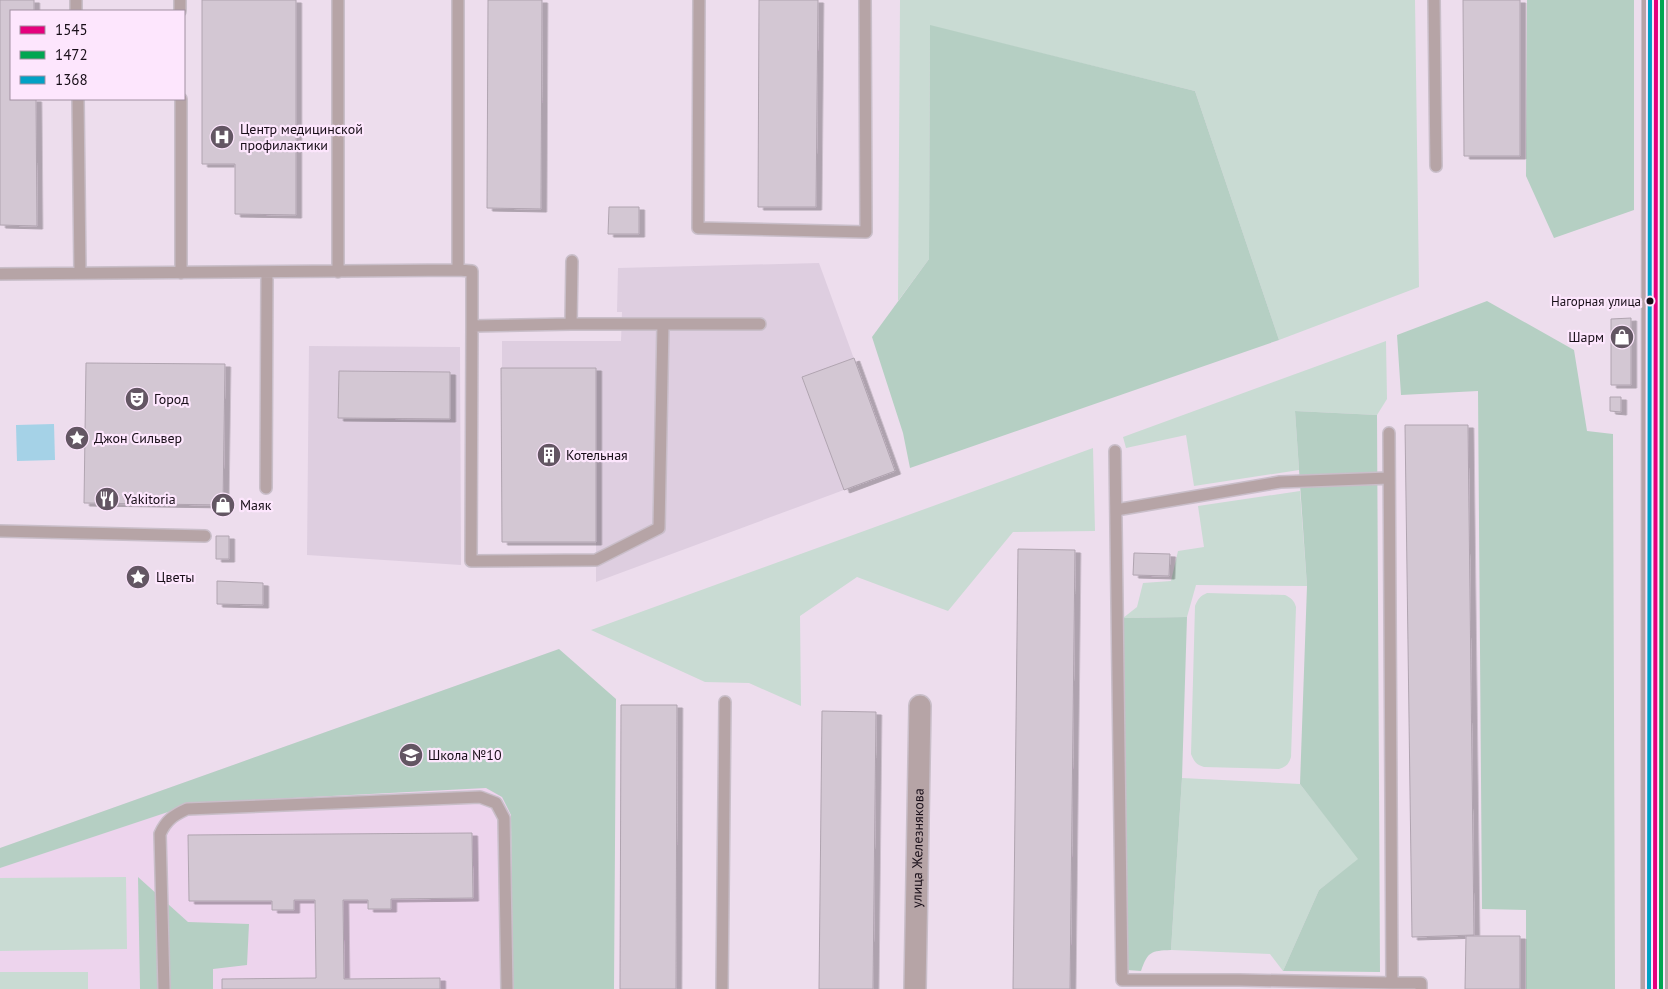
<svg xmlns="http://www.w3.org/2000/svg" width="1668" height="989" viewBox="0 0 1668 989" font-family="'PT Sans',sans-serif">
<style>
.industrial{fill:#decee0}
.built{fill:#edd4ed}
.green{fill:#c9dbd3}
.forest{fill:#b5cfc3}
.water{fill:#a5d2e7}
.building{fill:#d3c7d3;stroke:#b0a4b0;filter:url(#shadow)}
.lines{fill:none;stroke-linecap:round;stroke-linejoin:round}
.lane-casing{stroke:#c9bec9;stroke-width:14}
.street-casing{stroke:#c9bec9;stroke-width:24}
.secondary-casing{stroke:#c9bec9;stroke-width:30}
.lane{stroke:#b6a4a6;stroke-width:11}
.street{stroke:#b6a4a6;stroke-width:21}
.secondary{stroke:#b6a2a7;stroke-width:28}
.bus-1-casing{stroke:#fde6fd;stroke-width:8}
.bus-2-casing{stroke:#fde6fd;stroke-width:8}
.bus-3-casing{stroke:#fde6fd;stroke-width:8}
.bus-1{stroke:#e5007d;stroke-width:4}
.bus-2{stroke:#00a651;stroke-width:4}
.bus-3{stroke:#01a1c5;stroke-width:4}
.bus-dot{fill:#180e18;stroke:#fde6fd;stroke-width:2}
.labels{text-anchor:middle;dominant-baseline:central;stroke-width:4.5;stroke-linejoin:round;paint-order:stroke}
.bus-label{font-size:13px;fill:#180e18;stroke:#fde6fd;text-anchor:end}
.poi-label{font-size:14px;fill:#180e18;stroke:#fde6fd;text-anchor:start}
.street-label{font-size:14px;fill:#180e18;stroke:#fde6fd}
</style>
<defs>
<filter id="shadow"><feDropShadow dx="5.5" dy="3" stdDeviation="0" flood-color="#0004"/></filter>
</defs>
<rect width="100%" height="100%" fill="#eddded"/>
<!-- industrial -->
<path class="industrial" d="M819,263L895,471L596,582V542H502V341H621L622,312H617L618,268Z
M309,346L460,347L461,565L307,555Z"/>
<!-- built -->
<path class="built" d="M559,649L558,989H0V848Z"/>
<!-- green -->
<path class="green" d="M900,0H1415L1419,287L1279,340L1195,91L930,26L929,259L898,301Z
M1386,341L1387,399L1377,415L1295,411L1299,470L1194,486L1186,435L1126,448L1123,437Z
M1093,448L1095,531L1013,532L948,611L857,577L800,616L801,706L749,683L705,682L591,630Z
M1300,491L1307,586L1196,585L1187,617L1123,618L1137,607L1143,583L1171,581L1178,551L1204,547L1198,506Z
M1207,593L1285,595C1291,598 1294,600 1296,607L1291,757C1289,764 1286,767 1279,769L1204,767C1197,765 1194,762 1191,754L1195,606C1198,599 1200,596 1207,593Z
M1182,778L1300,784L1359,859L1319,890L1283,971L1270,954L1171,950Z
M126,877L127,949L0,951V878Z
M0,972H88V989H0Z"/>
<!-- forest -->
<path class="forest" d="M1527,0H1634V210L1554,238L1526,176Z
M930,25L1195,91L1279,340L910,468L903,433L872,337L929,259Z
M1487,301L1574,350L1587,431L1613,434L1615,989H1526V910L1482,909L1478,391L1401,395L1397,335Z
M1295,411L1377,415L1380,972L1283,971L1319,890L1358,859L1300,784L1307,586Z
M1187,617L1182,778L1171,950C1151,951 1148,951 1141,971L1127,970L1123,618Z
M559,649L616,699L614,989H513L511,815L502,797L486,788L195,803L0,868V848Z
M138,877L188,922L249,924L247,965L213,969V989H140Z"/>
<!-- water -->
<path class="water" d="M54,424L55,460L17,461L16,425Z"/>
<!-- building -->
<path class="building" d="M0,0H34V11H11V99H36L37,226L0,225Z
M202,0H296V215L235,214V164H202Z
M488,0H542L541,209L487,208Z
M759,0H818L816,207H758Z
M1463,0H1520V156H1464Z
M609,207H639V234H608Z
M1631,318V385H1611V319Z
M854,358L895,471L844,490L802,377Z
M86,363L225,364L223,505L84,503Z
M501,368H596V542H502Z
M339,371L450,372V419L338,418Z
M1610,397H1621V412L1610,411Z
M1405,425H1468L1474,935L1412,937Z
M216,536H229V559H216Z
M1018,549L1075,550L1070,989H1013Z
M1134,553L1170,554L1169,576L1133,575Z
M217,581L263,583V605L217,604Z
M621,705H677L676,989H620Z
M822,711L876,712L873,989H819Z
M472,833L473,898L391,899V909H368V900H343L344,979L440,978V989H222V979L316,978L315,900H294V910H272V901H189L188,835Z
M1466,936H1520V989H1465Z"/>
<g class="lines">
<!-- lane casing -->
<g class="lane-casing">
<path id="lane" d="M76,0V11
M180,0V11
M699,0L698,228L866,232L865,0
M1434,0L1436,166
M78,99L80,273
M181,99V273
M458,270L472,271V326L571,324H760
M338,272V0
M0,274L458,270V0
M571,324L572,261
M472,326L471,561L596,560L659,528L663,324
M1389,433L1392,983H1421V989
M1115,451L1122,980H1239L1392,983
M266,488L267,272
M1116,510L1280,482L1389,478
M0,531L205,536
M164,989L160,834C166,820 174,815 187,809L480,797L496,803L504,818L507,989
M722,989L725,702"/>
</g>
<!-- street casing -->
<g class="street-casing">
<g id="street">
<path id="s1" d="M915,989L920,706"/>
</g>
</g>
<!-- secondary casing -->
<g class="secondary-casing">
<path id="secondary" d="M1655,989L1656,0"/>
</g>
<!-- lane -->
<use href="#lane" class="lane"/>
<!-- street -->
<use href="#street" class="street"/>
<!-- secondary -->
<use href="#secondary" class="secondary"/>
<!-- bus-1 casing -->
<g class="bus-1-casing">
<path id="bus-1" d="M1655,989L1656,0"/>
</g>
<!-- bus-2 casing -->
<g class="bus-2-casing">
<path id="bus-2" d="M1661,989L1662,0"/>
</g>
<!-- bus-3 casing -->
<g class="bus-3-casing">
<path id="bus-3" d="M1649,989L1650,0"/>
</g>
<!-- bus-1 -->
<use href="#bus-1" class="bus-1"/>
<!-- bus-2 -->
<use href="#bus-2" class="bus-2"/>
<!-- bus-3 -->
<use href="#bus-3" class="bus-3"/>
</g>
<!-- icons -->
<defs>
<g id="hospital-disc" transform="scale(1.25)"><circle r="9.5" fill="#635663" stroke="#fde6fd"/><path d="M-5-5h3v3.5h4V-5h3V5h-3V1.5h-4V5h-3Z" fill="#fff"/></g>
<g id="shop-disc" transform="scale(1.25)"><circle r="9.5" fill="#635663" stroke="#fde6fd"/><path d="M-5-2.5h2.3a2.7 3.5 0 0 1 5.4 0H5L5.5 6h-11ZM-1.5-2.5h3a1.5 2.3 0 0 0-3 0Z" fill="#fff"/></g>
<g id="theatre-disc" transform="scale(1.25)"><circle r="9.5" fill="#635663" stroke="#fde6fd"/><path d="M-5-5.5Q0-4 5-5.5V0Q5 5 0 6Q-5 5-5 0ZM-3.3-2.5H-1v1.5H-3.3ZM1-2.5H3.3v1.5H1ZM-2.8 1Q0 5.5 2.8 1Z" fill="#fff"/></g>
<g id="sight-disc" transform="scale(1.25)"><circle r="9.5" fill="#635663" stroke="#fde6fd"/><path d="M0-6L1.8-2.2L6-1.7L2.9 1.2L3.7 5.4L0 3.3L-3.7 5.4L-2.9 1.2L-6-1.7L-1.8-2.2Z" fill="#fff"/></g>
<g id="building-disc" transform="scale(1.25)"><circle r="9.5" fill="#635663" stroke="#fde6fd"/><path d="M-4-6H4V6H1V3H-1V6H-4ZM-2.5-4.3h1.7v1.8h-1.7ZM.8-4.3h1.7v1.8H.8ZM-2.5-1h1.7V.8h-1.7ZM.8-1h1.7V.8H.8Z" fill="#fff"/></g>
<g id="restaurant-disc" transform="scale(1.25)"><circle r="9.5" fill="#635663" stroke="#fde6fd"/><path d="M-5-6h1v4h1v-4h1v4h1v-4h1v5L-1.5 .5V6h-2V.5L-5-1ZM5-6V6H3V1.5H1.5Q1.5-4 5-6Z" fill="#fff"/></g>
<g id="school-disc" transform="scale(1.25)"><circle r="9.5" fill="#635663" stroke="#fde6fd"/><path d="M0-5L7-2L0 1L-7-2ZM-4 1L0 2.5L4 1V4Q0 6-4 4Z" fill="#fff"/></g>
</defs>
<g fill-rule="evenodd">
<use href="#hospital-disc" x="222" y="137"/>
<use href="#shop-disc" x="1622" y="337"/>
<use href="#theatre-disc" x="137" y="399"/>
<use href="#sight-disc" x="77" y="438"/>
<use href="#building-disc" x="549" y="455"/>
<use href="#restaurant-disc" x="107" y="499"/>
<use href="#shop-disc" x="223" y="505"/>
<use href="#sight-disc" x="138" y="577"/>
<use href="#school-disc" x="411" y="755"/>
</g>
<!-- markers -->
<circle class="bus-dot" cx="1650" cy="301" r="4.5"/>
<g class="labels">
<!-- bus labels -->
<g class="bus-label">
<text x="1641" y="301">Нагорная улица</text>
</g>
<!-- poi labels -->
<g class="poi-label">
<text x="240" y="129">Центр медицинской<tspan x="240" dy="16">профилактики</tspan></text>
<text x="1604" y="337" text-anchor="end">Шарм</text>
<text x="154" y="399">Город</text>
<text x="94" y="438">Джон Сильвер</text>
<text x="566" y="455">Котельная</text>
<text x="124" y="499">Yakitoria</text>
<text x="240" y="505">Маяк</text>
<text x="156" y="577">Цветы</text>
<text x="428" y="755">Школа №10</text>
</g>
<!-- street labels -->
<g class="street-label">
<text stroke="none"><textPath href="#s1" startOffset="141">улица Железнякова</textPath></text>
</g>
</g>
<!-- legend -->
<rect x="10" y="10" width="175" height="90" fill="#fde6fd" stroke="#a190a1"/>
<rect x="20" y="26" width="25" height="8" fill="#e5007d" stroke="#a190a1"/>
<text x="55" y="35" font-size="15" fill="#180e18">1545</text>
<rect x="20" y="51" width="25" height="8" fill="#00a651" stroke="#a190a1"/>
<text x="55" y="60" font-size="15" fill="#180e18">1472</text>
<rect x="20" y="76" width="25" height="8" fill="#01a1c5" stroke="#a190a1"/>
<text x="55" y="85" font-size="15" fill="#180e18">1368</text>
</svg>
